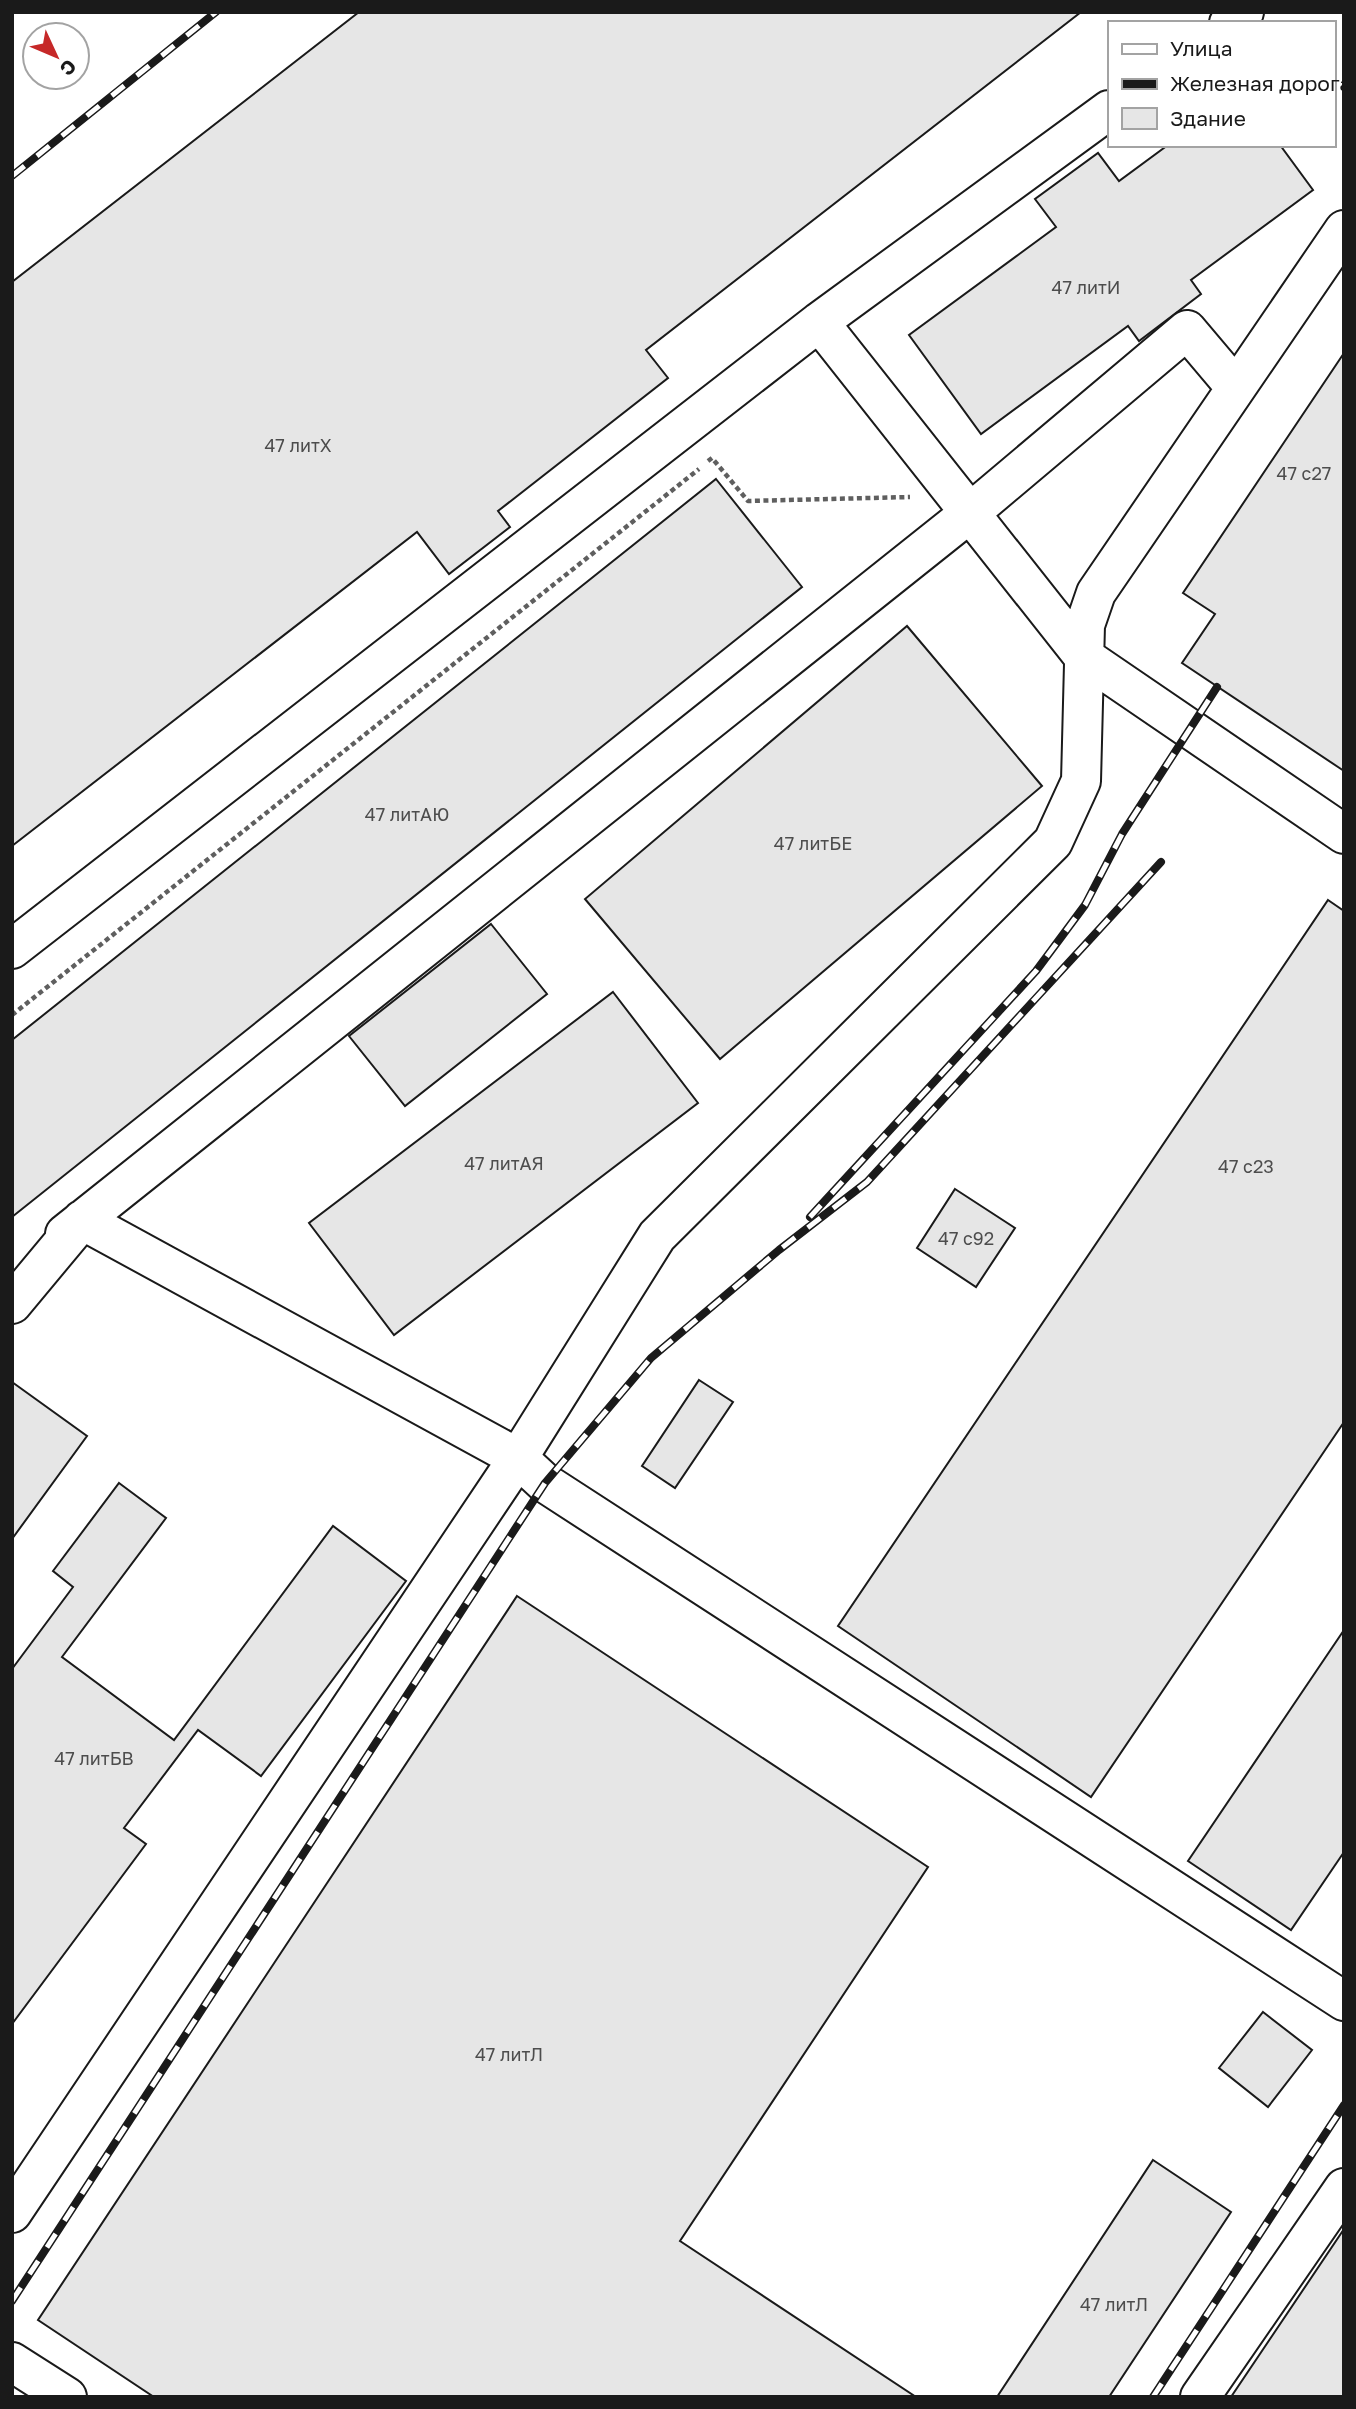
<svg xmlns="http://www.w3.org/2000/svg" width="1356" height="2409" viewBox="0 0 1356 2409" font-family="'Golos Text',sans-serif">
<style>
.building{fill:#e6e6e6;stroke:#1a1a1a;stroke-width:2}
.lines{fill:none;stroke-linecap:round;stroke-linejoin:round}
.minor-casing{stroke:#1a1a1a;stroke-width:42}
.path{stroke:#5f5f5f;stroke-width:4.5;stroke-dasharray:5 3.5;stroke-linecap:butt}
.minor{stroke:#fff;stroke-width:38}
.rail-casing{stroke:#1a1a1a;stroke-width:8}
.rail{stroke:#fff;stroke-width:5;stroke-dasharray:16;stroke-linecap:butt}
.labels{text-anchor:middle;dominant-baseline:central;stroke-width:5;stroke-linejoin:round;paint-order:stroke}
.number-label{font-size:18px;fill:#4d4d4d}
</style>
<rect width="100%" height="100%" fill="#fff"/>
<!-- building -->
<path class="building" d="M359,12H1081L646,350L668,378L498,511L510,527L449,574L417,532L12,846V282Z
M1168,145H1280L1313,190L1191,280L1201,294L1139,341L1128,326L981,434L909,335L1056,227L1035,199L1098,153L1119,181Z
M1344,353V771L1182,663L1215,614L1183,593Z
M716,479L802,587L12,1217V1040Z
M907,626L1042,786L720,1059L585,899Z
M1328,900L1344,911V1422L1091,1797L838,1626Z
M491,924L547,994L405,1106L349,1036Z
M613,992L698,1103L394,1335L309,1223Z
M955,1189L1015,1228L976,1287L917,1248Z
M699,1380L733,1402L675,1488L642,1466Z
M12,1382L87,1436L12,1539Z
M119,1483L166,1518L62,1657L174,1740L333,1526L406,1581L261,1776L198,1730L124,1828L146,1844L12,2024V1669L73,1587L53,1571Z
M517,1596L928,1867L680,2241L916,2397H154L38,2320Z
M1344,1630V1852L1291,1930L1188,1861Z
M1263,2012L1312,2050L1268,2107L1219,2068Z
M1153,2160L1231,2212L1109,2397H997Z
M1344,2229V2397H1231Z"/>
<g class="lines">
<!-- minor casing -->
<g class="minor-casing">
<path id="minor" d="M1229,23L1244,12
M819,322L1083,656L1344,834
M12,949L819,322L1109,110
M65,1234L971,512L1187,330L1236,388
M12,1304L82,1220L518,1458L545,1483L1344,2001
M12,2213L518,1458L657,1236L1053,842L1081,781L1085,625L1096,593L1344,230
M12,2362L67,2397
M1200,2397L1344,2188"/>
</g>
<!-- path -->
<path class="path" d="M708,461L712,458L748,501L910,497
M12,1015L699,469"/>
<!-- minor -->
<use href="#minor" class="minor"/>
<!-- rail casing -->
<g class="rail-casing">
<path id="rail" d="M12,176L216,12
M810,1217L1036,971L1085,905L1122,834L1217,687
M12,2301L545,1483L651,1358L779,1250L867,1182L1161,862
M1153,2397L1344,2105"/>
</g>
<!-- rail -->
<use href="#rail" class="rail"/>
</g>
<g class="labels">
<!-- number labels -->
<g class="number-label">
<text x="1086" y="287">47 литИ</text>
<text x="298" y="445">47 литХ</text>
<text x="1304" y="473">47 с27</text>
<text x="407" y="814">47 литАЮ</text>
<text x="813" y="843">47 литБЕ</text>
<text x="504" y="1163">47 литАЯ</text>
<text x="1246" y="1166">47 с23</text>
<text x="966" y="1238">47 с92</text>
<text x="94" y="1758">47 литБВ</text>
<text x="509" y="2054">47 литЛ</text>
<text x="1114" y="2304">47 литЛ</text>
</g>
</g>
<!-- border -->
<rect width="1356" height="2409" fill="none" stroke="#1a1a1a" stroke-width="28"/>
<!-- legend -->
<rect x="1108" y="21" width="228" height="126" fill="#ffffff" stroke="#a3a3a3" stroke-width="2"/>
<rect x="1122" y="44" width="35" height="10" fill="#ffffff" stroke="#a3a3a3" stroke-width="2"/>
<text x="1170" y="56" font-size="21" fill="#1a1a1a">Улица</text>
<rect x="1122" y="79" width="35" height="10" fill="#1a1a1a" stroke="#a3a3a3" stroke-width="2"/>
<text x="1170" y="91" font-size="21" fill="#1a1a1a">Железная дорога</text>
<rect x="1122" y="108" width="35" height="21" fill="#e6e6e6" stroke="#a3a3a3" stroke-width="2"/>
<text x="1170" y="126" font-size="21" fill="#1a1a1a">Здание</text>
<!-- north arrow -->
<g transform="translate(56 56) rotate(134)"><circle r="33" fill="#ffffff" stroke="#a3a3a3" stroke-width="2"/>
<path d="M0-5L12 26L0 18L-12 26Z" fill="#c62828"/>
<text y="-10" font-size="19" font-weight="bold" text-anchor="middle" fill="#1a1a1a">С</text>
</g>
</svg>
